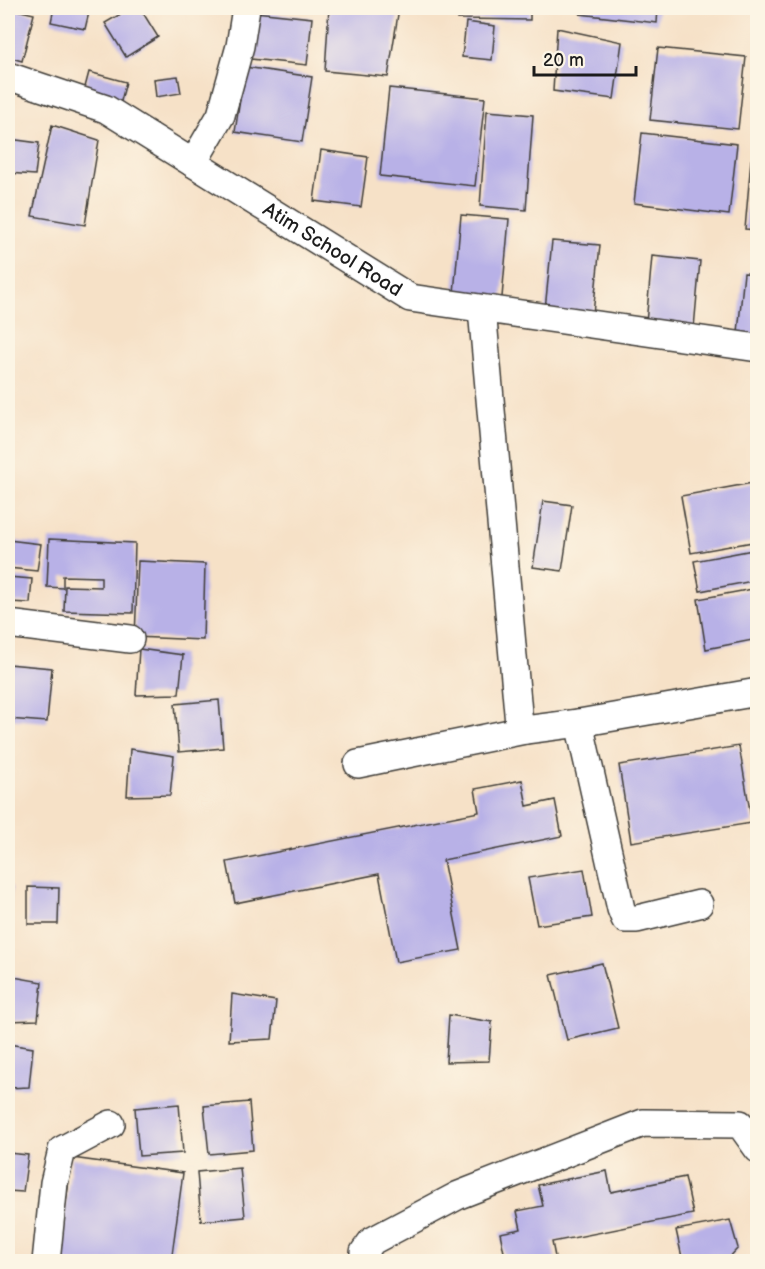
<svg xmlns="http://www.w3.org/2000/svg" width="765" height="1269" viewBox="0 0 765 1269" font-family="'Balsamiq Sans',sans-serif">
<style>
.building{fill:#b8b1e7}
.lines{fill:none;stroke-linecap:round;stroke-linejoin:round}
.minor-casing{stroke:#3d3a36;stroke-width:30}
.minor{stroke:#fff;stroke-width:27}
.labels{text-anchor:middle;dominant-baseline:central;stroke-width:4.5;stroke-linejoin:round;paint-order:stroke}
.street-label{font-size:20px;fill:#1c1c1c;stroke:#fcf5e5}
</style>
<rect width="100%" height="100%" fill="#fcf5e5"/>
<filter id="ink" filterUnits="userSpaceOnUse"><feTurbulence type="fractalNoise" baseFrequency=".0167" numOctaves="2"/><feDisplacementMap in="SourceGraphic" scale="12" xChannelSelector="R" yChannelSelector="G"/><feConvolveMatrix kernelMatrix="1 2 1 2 8 2 1 2 1" color-interpolation-filters="sRGB"/></filter>
<filter id="wash" filterUnits="userSpaceOnUse"><feTurbulence type="fractalNoise" baseFrequency=".008" numOctaves="4" result="noise"/><feDisplacementMap in="SourceGraphic" scale="24" xChannelSelector="R" yChannelSelector="G"/><feGaussianBlur stdDeviation="1.35" result="paint"/><feColorMatrix in="noise" values="0 0 0 0 0 0 0 0 0 0 0 0 0 0 0 0 0 1.4 0 .05"/><feComposite in="paint" operator="in"/></filter>
<g filter="url(#wash)">
<rect width="100%" height="100%" fill="#f6e1c7"/>
<g id="blocks">
<!-- building -->
<path class="building" d="M8,8L34,14L22,61L8,57Z
M54,8H90L85,29L51,22Z
M131,8H140L158,37L126,57L105,23Z
M329,8H399L388,77L325,71Z
M458,8H530V20L458,19Z
M581,8H658L657,23L580,14Z
M255,12L312,18L307,65L251,59Z
M466,22L495,26L492,60L462,57Z
M557,28L622,42L614,99L553,91Z
M658,48L746,57L738,129L650,120Z
M245,67L312,77L302,142L235,132Z
M89,72L126,82L116,120L79,110Z
M178,76L181,93L156,97L154,79Z
M389,88L485,98L475,186L380,176Z
M487,111L533,115L526,210L480,206Z
M52,125L99,140L85,225L32,216Z
M642,133L737,144L729,215L634,203Z
M9,139L39,143L35,175L8,173Z
M321,150L368,157L361,207L314,201Z
M751,160H758V230L745,229Z
M461,215L509,219L502,297L454,293Z
M552,241L600,245L592,324L544,319Z
M652,256L700,261L693,339L645,335Z
M744,273L758,274V354L736,352Z
M758,482V541L691,553L681,496Z
M543,501L572,505L562,571L533,567Z
M49,539L135,543L133,613L64,611L65,586L101,587V577L63,576V588L47,587Z
M8,540L41,544L37,571L8,568Z
M758,549V580L700,591L694,561Z
M138,561L205,564L203,640L135,637Z
M8,577L32,579L30,603L8,602Z
M758,588V639L706,649L698,599Z
M139,649L183,655L179,694L136,695Z
M8,664L52,668L47,722L8,719Z
M219,700L223,748L179,752L175,704Z
M739,746L752,823L631,842L619,765Z
M130,749L174,756L170,795L127,796Z
M522,780L527,806L555,800L562,836L443,860L461,950L396,962L379,874L235,903L227,862L479,812L475,789Z
M584,869L592,917L537,925L528,878Z
M8,886L12,887L9,914H8Z
M28,887L59,888L58,924H28Z
M602,963L618,1028L567,1040L551,975Z
M8,976L42,982L38,1020L8,1021Z
M232,994L276,1001L272,1039L229,1041Z
M449,1015L492,1022L489,1061L446,1062Z
M8,1044L33,1048L29,1087L8,1088Z
M249,1102L253,1150L209,1154L204,1106Z
M179,1104L183,1153L139,1156L135,1108Z
M8,1153L28,1155L23,1192L8,1191Z
M72,1158L183,1173L171,1262H58Z
M240,1168L245,1217L201,1221L197,1172Z
M607,1171L611,1192L685,1177L693,1214L552,1242L556,1262H506L500,1233L521,1229L517,1211L543,1206L538,1185Z
M730,1220L738,1248L725,1262H683L676,1230Z"/>
</g>
</g>
<g filter="url(#ink)">
<use href="#blocks" fill-opacity="0" stroke="#3d3a36" stroke-width="1.5"/>
<g class="lines">
<!-- minor casing -->
<g class="minor-casing">
<g id="minor">
<path id="s1" d="M8,76L106,109L410,298L758,348"/>
<path d="M193,163L221,115L240,46L246,8"/>
<path d="M482,309L519,724L525,730L579,723L758,692"/>
<path d="M8,624L130,639"/>
<path d="M579,723L621,909L625,919H637L699,904"/>
<path d="M358,764L525,730"/>
<path d="M46,1262L54,1183L62,1150L111,1124"/>
<path d="M365,1262L364,1252L372,1241L459,1195L643,1123L740,1124L758,1149"/>
</g>
</g>
<!-- minor -->
<use href="#minor" class="minor"/>
</g>
</g>
<g class="labels">
<!-- street labels -->
<g class="street-label">
<text stroke="none"><textPath href="#s1" startOffset="370">Atim School Road</textPath></text>
</g>
</g>
<!-- margin -->
<rect width="765" height="1269" fill="none" stroke="#fcf5e5" stroke-width="30"/>
<!-- scale -->
<path d="M534 66v9h102v-9" fill="none" stroke="#1c1c1c" stroke-width="3"/>
<text x="543" y="66" font-size="18" fill="#1c1c1c" stroke="#fcf5e5" stroke-width="4.5" paint-order="stroke">20 m</text>
</svg>
